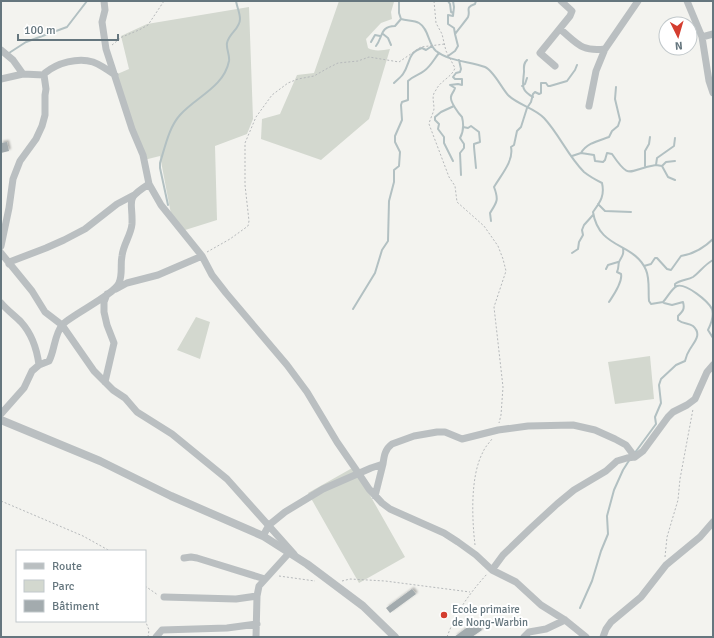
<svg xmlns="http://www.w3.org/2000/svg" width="714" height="638" viewBox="0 0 714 638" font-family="Signika,sans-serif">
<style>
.green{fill:#d3d8cf}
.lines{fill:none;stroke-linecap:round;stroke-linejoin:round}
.stream{stroke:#b2c0c2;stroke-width:2}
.building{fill:#a3abae;filter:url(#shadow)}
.path{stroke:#b6b9bb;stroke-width:1;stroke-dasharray:2 2;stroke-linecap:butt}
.minor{stroke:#babfc1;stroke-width:7}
.tertiary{stroke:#babfc1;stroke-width:8}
.poi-dot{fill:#d43d2f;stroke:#fff;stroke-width:1.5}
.labels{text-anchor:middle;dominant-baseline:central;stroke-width:4;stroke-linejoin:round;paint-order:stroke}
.poi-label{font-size:11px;fill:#65767e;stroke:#fff;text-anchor:start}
</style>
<defs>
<filter id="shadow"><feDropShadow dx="2" dy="-2" stdDeviation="1" flood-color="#0004"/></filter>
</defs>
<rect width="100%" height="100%" fill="#f3f3ef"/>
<!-- green -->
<path class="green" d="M339,1L394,2L391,12L392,19L381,23L366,39L368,48C375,52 383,50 390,49L369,119L321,160L261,139L262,119L280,114L297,75L314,73Z
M249,7L253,119L247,134L215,146L217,220L182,231L171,214L160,156L144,160L115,75L129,69L121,36L147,24Z
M196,317L210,322L200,359L177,350Z
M650,356L654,399L615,404L608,362Z
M354,467L405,557L359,583L308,493Z"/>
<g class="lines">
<!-- stream -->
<path class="stream" d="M399,1V13L401,19C407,21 414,20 419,23C429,29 428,44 436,51C450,62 470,61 485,67C493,70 501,87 508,95C518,105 535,108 544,118C559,134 568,156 584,172C589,176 596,180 602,183C605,196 600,202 593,212C599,250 634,242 646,270C650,279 648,291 649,301L651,304L663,302C667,298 672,288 677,286C686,283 708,301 712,309C714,315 711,324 708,330L713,338
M448,1L450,4L451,12L453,13
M453,1L454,7L453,16L448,15V24L454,28L455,34
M383,34L388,38L391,45
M371,42L375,35L380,36
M376,46C383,37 380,26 395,26L401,19
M9,53L26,42L67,27L87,1
M448,56L455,51L458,46L455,34C457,31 467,19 468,17C471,10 464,8 475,4L476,1
M459,60L461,69L460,72L456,73L453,77L455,79H462V85L458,84L450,85L455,88C454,92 451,94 451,97C450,102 459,114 462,117C464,125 464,131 460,138L464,144V148L460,153L461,175
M527,60C523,64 524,67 524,72C523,85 520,90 533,97
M394,83C397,80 401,77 403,74C411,62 407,53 422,48L426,50L432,46
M522,86L525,84L527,78
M463,127L468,128L471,126L479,132L480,142L474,144V147L476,168
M581,153C587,143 598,141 609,137L612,131L618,126L620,120L615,99L616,87
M572,156L581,153L594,155L595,161L603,162L605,160L607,153L612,154C631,182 628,169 656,165L657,158L674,146L675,138
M453,161L444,143V137L438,129L439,124L435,120V117L441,112L454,106
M656,165L662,166L668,177L675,180
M645,166V151L649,144L650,137
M662,166L666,162L675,161
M598,204L605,211L631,212
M168,205L160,168V163C165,147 169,127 180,115C196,97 224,87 229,61C230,55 226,49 227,43C229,33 240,29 240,19C240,13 237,7 236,1
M491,221L490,213C497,202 499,200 494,187C501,175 514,161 511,147L514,145L517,131L521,127L527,108L531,102L533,94L535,92L539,94L541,93V83H546L548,86H550L567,81L575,70L577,65
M572,253L578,249L579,242L583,235L582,230L584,225L593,215
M644,266L651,264L655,258H657L667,269L671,270L681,256C693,254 704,248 713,239
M606,269L608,265L618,262
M675,286V284C680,280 688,280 693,277C700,272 704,265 713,260
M609,302C613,296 623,282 621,274L617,272C619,268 618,265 619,262C622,256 624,255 623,248
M353,309L375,273L382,250L388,241L389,201L394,182V170L399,166L400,152L395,142V136L402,120L401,105L402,102L408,100V81C413,76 419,75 424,71C431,66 434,59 439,53
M634,454L656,424L655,417L661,403L659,385L661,379L676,365L685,361C686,357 688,352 690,349C695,341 702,334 693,326C688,323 683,324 678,320V316C683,311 685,309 683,302L672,305L664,303
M580,608L592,581L601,551L608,534L607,516L614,490L623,470L630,459"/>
</g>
<!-- building -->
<path class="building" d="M7,142L9,151L1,153V143Z
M412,589L416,594L390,613L386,608Z
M476,621L482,630L472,637H454Z"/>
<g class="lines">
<!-- path -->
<path class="path" d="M434,1L436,23L442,34L446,51L455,68C452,77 440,81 436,90C431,96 434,101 434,109C433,114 430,119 429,124L449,177L455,186L457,202L484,226L498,246L503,259L506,271L494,307L503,387L501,415L499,423
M112,45L122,37L139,30L148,25L164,1
M207,252L230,239L248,226L249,221L245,185V143L256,117L272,95L288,83L298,79L314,76L328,68L338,63L358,61L369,57L399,62L421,47L445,44
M1,501L83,536L110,551
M475,545C472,519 470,476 483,452C485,447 489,443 492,439
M665,557L667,537L678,500L680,479L693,409
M279,576L315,581
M342,581L350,579L385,581L470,592
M145,586L158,595
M145,620L149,630L148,637
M447,637C456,612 469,594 487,574"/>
<!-- minor -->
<path class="minor" d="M104,1L105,10L102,22L106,49L132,129L143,155L149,184L161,205L202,256L212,275L226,293L287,365L307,392L337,442L359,474L369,489L382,503L390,509L444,533L458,542L476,555L492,570L516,582L541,605L565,620L586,637
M687,1L702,37L713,34
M560,29C577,43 581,52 605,49
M702,37L709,81L713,93
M1,50L13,60L23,74
M555,66L540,53L570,16L572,11L561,1
M1,79L23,74L44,75
M589,106L596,71L605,49L638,1
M1,246L9,208L13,179L20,161L36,139L42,126L45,115V95L46,89L44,75L45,73C57,63 78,57 93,62C101,65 108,70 115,75
M1,253L32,291L45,312L62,325L94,371L113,390L125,398L137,412L172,434L227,479L294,554
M9,264L12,261L46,248L64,240L85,229L117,204L134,195
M116,289L127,283L158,275L202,256
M1,303C7,310 15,316 21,322C32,334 37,350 39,365
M105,382L114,343L107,325L104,312V302L107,294
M1,414L24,388L32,371L39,365L49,361C55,350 54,334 63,324C75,313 115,294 119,283C123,274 120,265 122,256C123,245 131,235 132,224C133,199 124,200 149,184
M375,496L383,464
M263,536L269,525L285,512L323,489L371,468L383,464C384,456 385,449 392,444L414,436L437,432H445L462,439L498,430L528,426L573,425L595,430L615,439L626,445L635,457
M184,558L191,557L197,558L265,579
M492,570L503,555L532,527L557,504L574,490L606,471L617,461L627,458L635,457L643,451L668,417L673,412L687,405L695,399L707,372L713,365
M164,597L236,599L257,596
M156,637L162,630L227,628L257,624
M256,637L257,596L259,586L289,553
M524,637L529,632L546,629L565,620
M603,637L606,629L611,622L641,597L666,565L700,537L713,522"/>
<!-- tertiary -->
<path class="tertiary" d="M1,420L100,461L171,496L263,536L307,564L363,606L395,637"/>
</g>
<!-- markers -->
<circle class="poi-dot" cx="444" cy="615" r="4"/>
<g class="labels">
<!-- poi labels -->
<g class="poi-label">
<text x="452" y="609">Ecole primaire<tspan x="452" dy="13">de Nong-Warbin</tspan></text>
</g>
</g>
<!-- border -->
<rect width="714" height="638" fill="none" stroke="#65767e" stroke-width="4"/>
<!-- legend -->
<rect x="16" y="550" width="130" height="72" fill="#ffffff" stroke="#c1c8cb"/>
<rect x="24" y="563" width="20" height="6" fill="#babfc1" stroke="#c1c8cb"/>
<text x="52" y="570" font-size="12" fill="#65767e">Route</text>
<rect x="24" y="580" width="20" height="12" fill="#d3d8cf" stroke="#c1c8cb"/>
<text x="52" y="590" font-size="12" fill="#65767e">Parc</text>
<rect x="24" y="600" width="20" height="12" fill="#a3abae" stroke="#c1c8cb"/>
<text x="52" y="610" font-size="12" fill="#65767e">Bâtiment</text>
<!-- north arrow -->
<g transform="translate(678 36) rotate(175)"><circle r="19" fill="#ffffff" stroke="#c1c8cb"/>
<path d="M0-3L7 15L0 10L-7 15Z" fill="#d43d2f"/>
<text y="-6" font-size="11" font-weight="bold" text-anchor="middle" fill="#65767e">N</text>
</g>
<!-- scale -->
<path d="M18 34v6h100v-6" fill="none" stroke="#65767e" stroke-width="2"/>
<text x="24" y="34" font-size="12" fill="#65767e" stroke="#ffffff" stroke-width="3" paint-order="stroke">100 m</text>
</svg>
